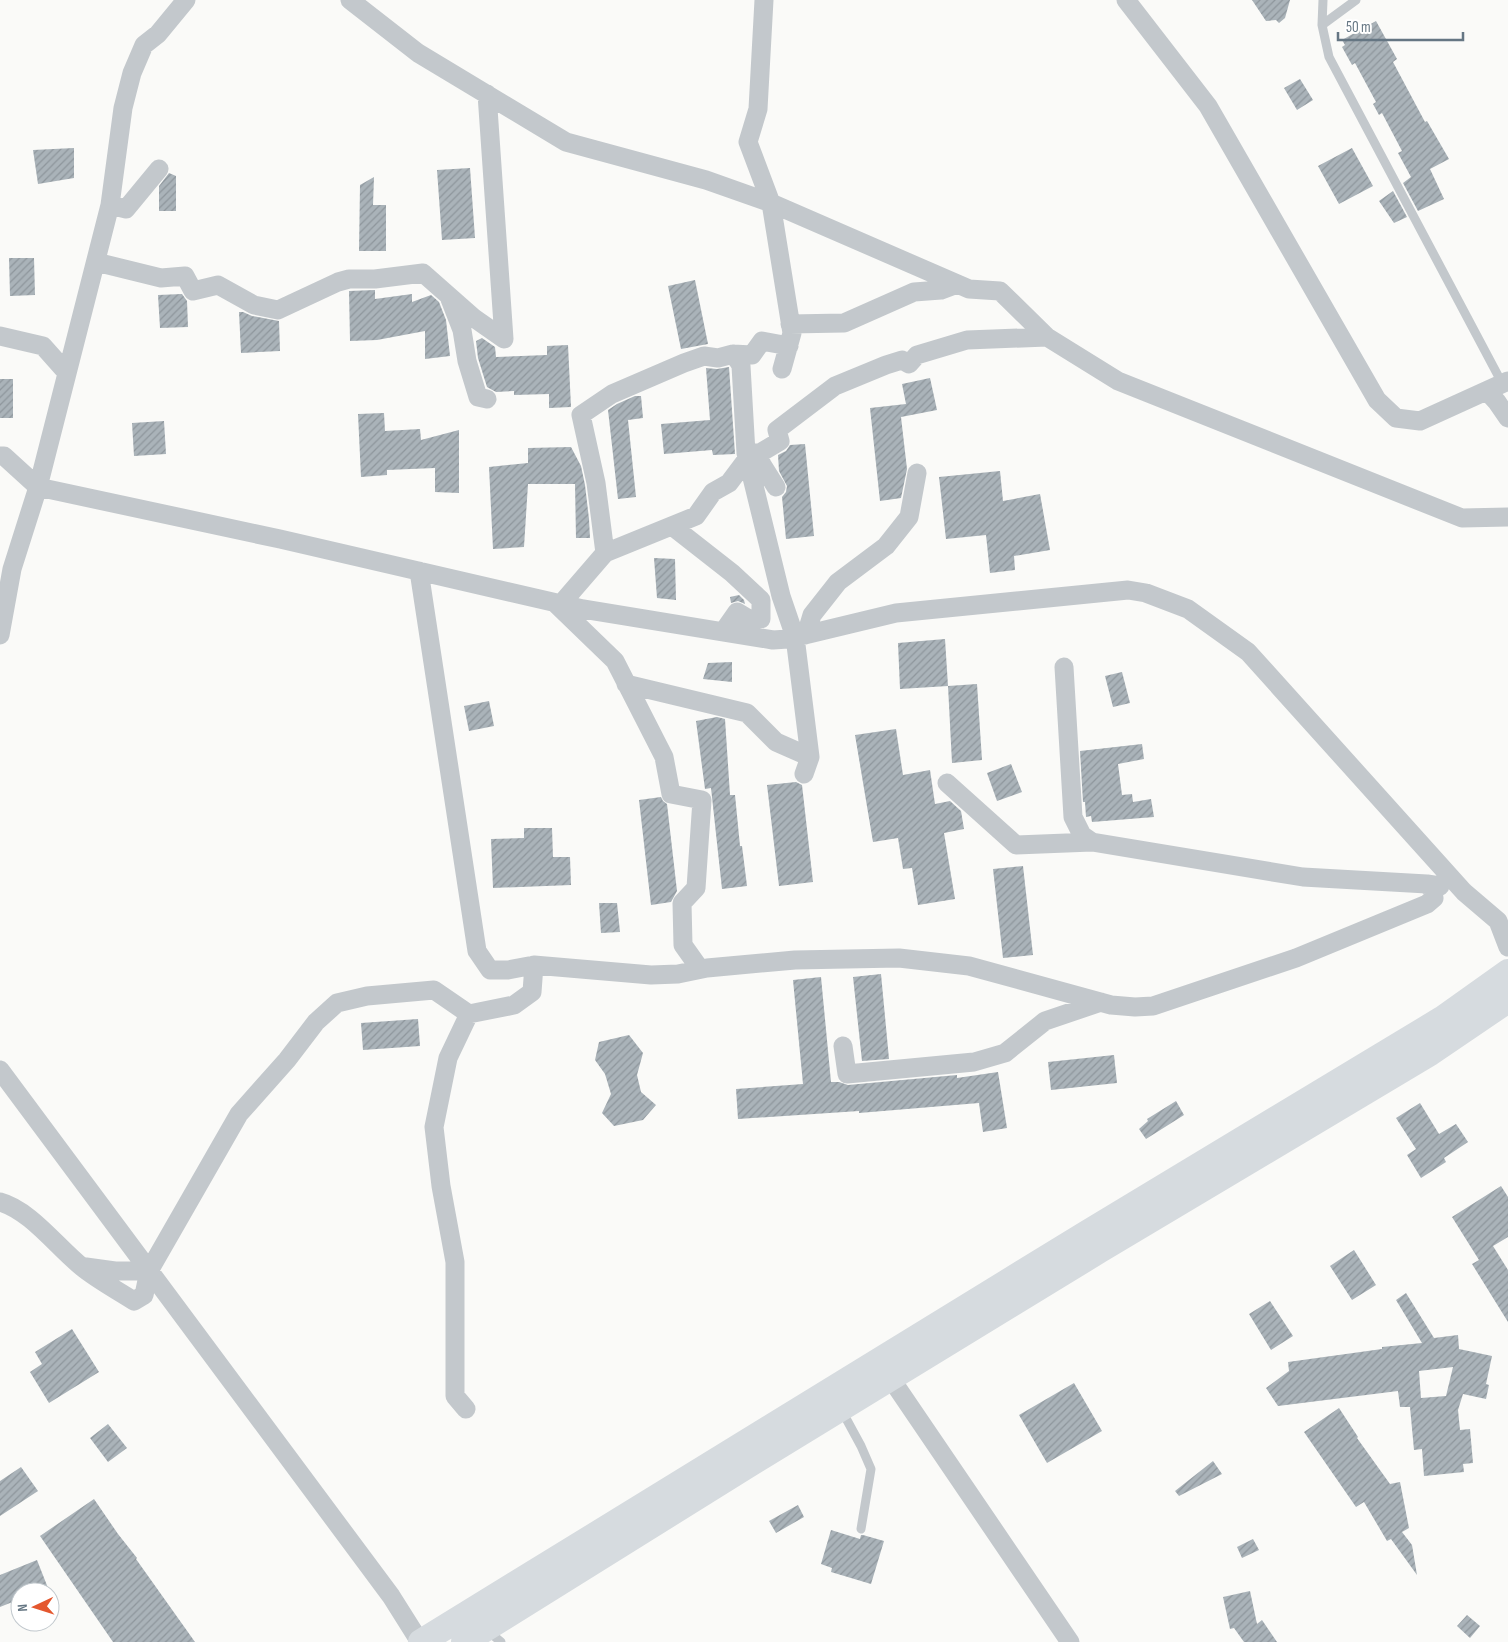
<svg xmlns="http://www.w3.org/2000/svg" width="1508" height="1642" viewBox="0 0 1508 1642" font-family="'Sofia Sans Condensed',sans-serif">
<style>
.building{fill:url(#building-hatch);fill-rule:evenodd}
.lines{fill:none;stroke-linecap:round;stroke-linejoin:round}
.lane{stroke:#c3c8cc;stroke-width:9}
.street{stroke:#c3c8cc;stroke-width:19}
.secondary{stroke:#d6dbdf;stroke-width:26}
</style>
<defs>
<pattern id="building-hatch" width="6" height="6" patternUnits="userSpaceOnUse" patternTransform="scale(1.25)"><rect width="6" height="6" fill="#aab3b9"/><path d="M-1 1l2-2M0 6l6-6M5 7l2-2" fill="none" stroke="#8e969c"/></pattern>
</defs>
<rect width="100%" height="100%" fill="#fafaf8"/>
<!-- building -->
<path class="building" d="M1252,0H1290L1285,18L1279,23L1276,20L1266,21Z
M1376,21L1397,59L1393,62L1425,122L1427,121L1449,159L1430,169L1444,199L1418,211L1403,183L1411,177L1398,153L1402,151L1382,113L1379,115L1373,104L1376,102L1355,63L1352,65L1342,47L1345,45L1342,40Z
M1300,79L1313,100L1297,110L1284,88Z
M74,148V178L38,184L33,150Z
M1352,148L1373,186L1339,204L1318,166Z
M470,168L475,238L442,240L437,170Z
M169,173L176,176V211H159V186Z
M374,177L373,205H386V251H359L360,185Z
M1393,191L1407,217L1394,223L1379,201Z
M9,258H34L35,295L10,296Z
M695,280L708,344L681,349L668,286Z
M375,290V299L412,294V302L431,295L439,302L446,320L450,356L425,359V331L377,340L350,341L349,291Z
M182,294L187,301L188,327L160,328L158,295Z
M239,312H243L252,316L279,321L280,351L241,353Z
M482,338L495,347L496,357L547,355V346L568,345L571,407L549,408V394L514,395V391L496,392L487,387L478,358L476,341Z
M729,367L735,454L713,455L712,450L664,454L661,424L710,420L706,368L717,369Z
M930,378L937,410L901,417L907,469L901,498L880,501L870,408L906,404L902,384Z
M0,379H13V418H0Z
M635,396H641L643,418L628,420L636,497L618,499L608,410L617,404Z
M384,413L385,431L420,429L421,440L459,430V493L435,492V468L387,470V475L361,477L358,414Z
M164,421L166,454L134,456L132,423Z
M805,444L814,536L786,539L782,497L786,492L787,486L779,471L778,455L786,451L790,445Z
M571,447L581,466L585,485L589,519L590,538H576L575,484H528L524,547L493,549L489,467L528,463V448Z
M1000,471L1003,501L1040,494L1050,550L1014,556L1015,570L990,573L986,535L946,539L939,477Z
M654,558L675,559L676,600L657,598Z
M739,595L744,600L745,604L738,601L731,603L730,597Z
M945,639L948,686L900,689L898,643Z
M732,662V682L703,679L708,663Z
M1122,672L1130,703L1113,707L1105,676Z
M977,684L982,760L952,763L948,686Z
M489,701L494,726L469,731L464,706Z
M717,717L725,719L730,795H735L740,846H742L747,886L722,889L711,788L705,789L696,721Z
M896,729L903,775L930,770L935,804L950,801L961,811L964,829L944,833L955,899L918,905L912,868L903,869L898,838L873,842L855,735Z
M1142,744L1144,759L1118,764L1122,795L1132,794L1133,802L1151,799L1154,817L1092,822L1091,816L1086,817L1085,802H1083L1080,751Z
M1011,764L1022,792L997,801L987,773Z
M796,782L802,785L813,882L779,886L767,785Z
M661,797L663,801L667,804L677,891L671,902L651,905L639,800Z
M524,828H552L553,857H570L571,885L493,888L491,839L524,838Z
M1023,866L1033,955L1003,958L993,869Z
M599,903H617L620,932L601,933Z
M881,974L889,1059L862,1061L853,977Z
M821,977L831,1082H839L848,1085L957,1075V1078L998,1072L1007,1128L983,1132L979,1103L859,1113V1111L738,1119L736,1089L803,1084L793,980Z
M418,1019L420,1046L363,1050L361,1023Z
M629,1035L643,1053L637,1075L641,1092L656,1105L643,1120L614,1126L602,1113L611,1094L605,1074L595,1060L599,1042Z
M1114,1055L1117,1083L1051,1090L1048,1062Z
M1176,1101L1184,1115L1146,1139L1139,1129L1148,1121L1147,1119Z
M1420,1103L1439,1134L1456,1124L1468,1142L1444,1158L1446,1162L1421,1178L1407,1155L1416,1149L1396,1118Z
M1501,1186L1508,1197V1237L1493,1246L1508,1270V1322L1472,1264L1479,1260L1452,1217Z
M1354,1250L1376,1285L1352,1300L1330,1266Z
M1406,1293L1434,1338L1458,1335L1459,1349L1492,1356L1486,1384L1489,1385L1486,1399L1463,1394L1458,1410L1460,1430L1470,1429L1473,1463L1463,1464L1464,1472L1424,1476L1422,1449L1414,1450L1410,1407H1400L1398,1391L1278,1406L1266,1388L1289,1371L1288,1362L1382,1349V1347L1422,1343L1396,1300ZM1453,1367L1446,1396L1421,1398L1419,1371Z
M1270,1301L1293,1336L1271,1350L1249,1314Z
M72,1329L99,1372L49,1403L30,1372L42,1364L35,1352Z
M1074,1383L1102,1431L1047,1463L1019,1415Z
M1339,1408L1358,1437L1357,1438L1390,1484L1400,1482L1409,1528L1402,1532L1412,1545L1417,1575L1391,1539L1387,1541L1364,1502L1356,1507L1304,1432Z
M108,1424L127,1448L108,1462L90,1438Z
M1213,1461L1222,1474L1179,1496L1175,1491Z
M21,1467L38,1491L0,1516V1481Z
M94,1499L118,1534L137,1558L136,1559L195,1642H113L40,1536Z
M798,1505L804,1517L776,1533L769,1521Z
M831,1530L860,1539L861,1535H863L884,1541L871,1584L831,1572L832,1568L821,1564Z
M1253,1539L1259,1550L1242,1558L1237,1547Z
M37,1560L48,1588L38,1592H20V1599L0,1607V1575Z
M1250,1591L1257,1624L1262,1620L1277,1642H1244L1234,1628L1230,1629L1223,1597Z
M1467,1615L1480,1626L1470,1638L1457,1626Z"/>
<g class="lines">
<!-- lane -->
<path class="lane" d="M1323,0L1322,25L1329,57L1502,383
M1322,25L1356,0
M842,1411L861,1446L871,1469L861,1529
M488,1631L501,1642"/>
<!-- street -->
<path class="street" d="M350,0L418,53L566,142L706,180L771,203L969,289L1000,291L1047,337
M764,0L758,109L748,142L771,203L792,333L782,369
M1126,0L1208,106L1377,400L1396,418L1420,421L1508,381
M110,205L126,209L159,169
M96,262L161,278L185,276L193,291L218,285L254,305L278,310L338,282L349,279H375L423,273L474,318L504,339L487,94
M450,299L462,330L467,361L478,397L487,399
M790,324L844,323L914,292L941,290L957,284
M0,336L43,346L67,373
M733,354L739,362L741,366L746,453H758
M1487,391L1497,402L1508,418
M746,453L781,596L795,637L810,757
M0,456H4L38,487L280,539L583,609L773,640L788,639L896,613L1128,590L1146,593L1188,609L1248,652L1464,892L1498,921L1508,947
M776,487L761,463L760,453L780,441L777,430L835,386L886,365L902,360L909,364L917,355L967,340L1047,337L1118,381L1462,518L1508,517
M672,526L732,573L761,600V619L752,621L737,612L723,632
M605,553L696,516L713,492L729,483L747,459
M419,571L477,951L490,970H508L534,965L651,975L678,974L707,968L795,960L899,958L969,966L1111,1005L1135,1007L1153,1006L1296,958L1427,904L1434,898L1433,891L1427,884
M555,603L615,661L664,757L671,794L702,800L696,888L682,903L683,945L700,969
M561,604L605,553L596,483L581,415L612,394L684,363L704,356L718,358L733,354L752,355L762,341L789,346
M0,635L12,569L38,487L110,205L123,108L132,73L144,45L158,34L186,0
M806,635L812,615L838,582L886,546L909,517L917,473
M1064,667L1073,817L1082,835L1092,842L1303,877L1427,884L1440,886
M626,684L747,713L776,742L810,757L804,774
M947,783L1016,845L1092,842
M843,1046L847,1074L974,1062L1005,1053L1045,1021L1101,1002
M0,1070L391,1596L420,1642
M0,1202C30,1210 58,1248 82,1267C98,1280 117,1290 134,1301L144,1295L149,1271L239,1114L287,1060L316,1022L337,1003L367,996L434,990L469,1014
M86,1267L115,1271H149
M883,1367L1070,1642
M466,1409L455,1396V1262L441,1186L434,1127L448,1058L469,1014L514,1005L532,992L534,965"/>
<!-- secondary -->
<path class="secondary" d="M421,1642L1087,1233L1442,1019L1508,972
M464,1642L745,1467L1100,1250L1430,1053L1508,1000"/>
</g>
<!-- north arrow -->
<g transform="translate(35 1607) rotate(266)"><circle r="24" fill="#ffffff" stroke="#c1c8cd"/>
<path d="M0-4L9 19L0 12L-9 19Z" fill="#e4572e"/>
<text y="-8" font-size="14" font-weight="bold" text-anchor="middle" fill="#657683">N</text>
</g>
<!-- scale -->
<path d="M1338 32v8h125v-8" fill="none" stroke="#657683" stroke-width="2.5"/>
<text x="1346" y="32" font-size="15" fill="#657683" stroke="#ffffff" stroke-width="4" paint-order="stroke">50 m</text>
</svg>
